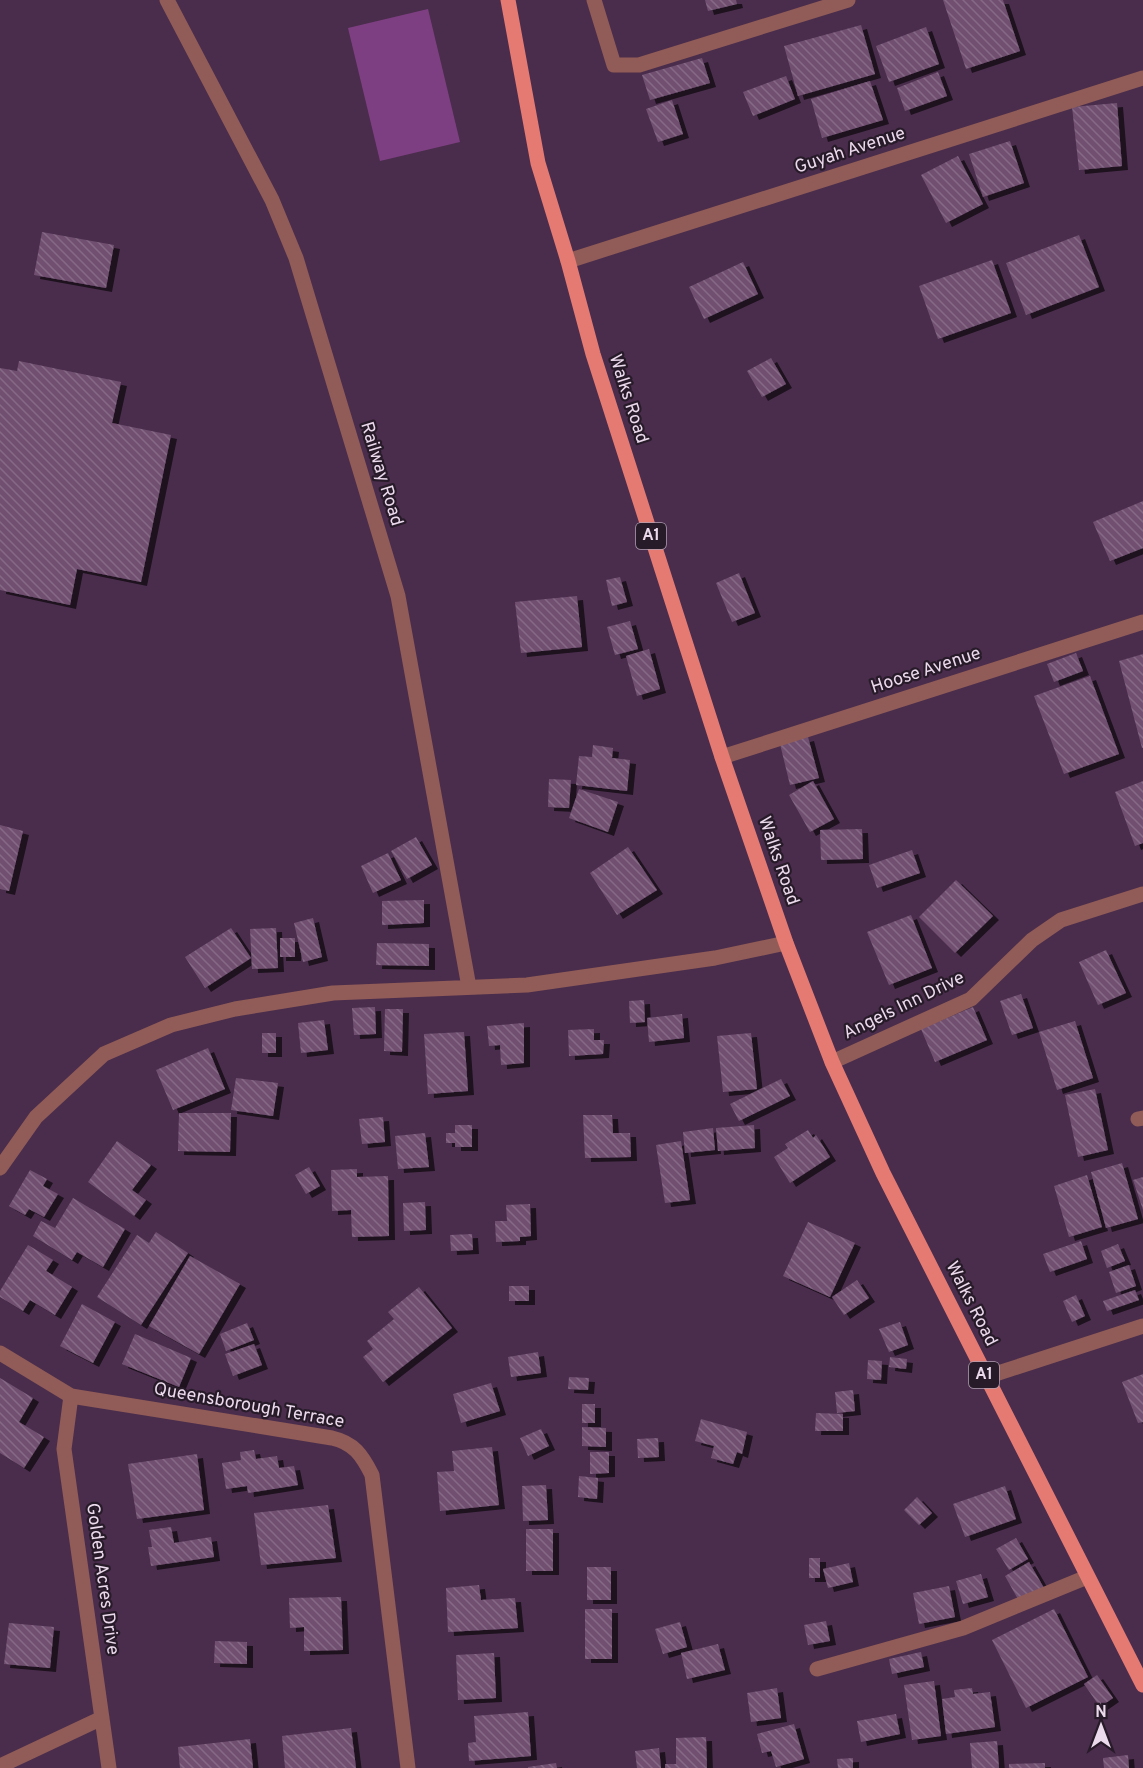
<svg xmlns="http://www.w3.org/2000/svg" width="1143" height="1768" viewBox="0 0 1143 1768" font-family="Overpass,sans-serif">
<style>
.grass{fill:#7e3f82}
.building{fill:url(#building-back-hatch);filter:url(#shadow)}
.lines{fill:none;stroke-linecap:round;stroke-linejoin:round}
.minor{stroke:#915c57;stroke-width:15}
.primary{stroke:#e57a73;stroke-width:15}
.labels{text-anchor:middle;dominant-baseline:central;stroke-width:4.5;stroke-linejoin:round;paint-order:stroke}
.shield{fill:#281b29;stroke:#b0a0b2;stroke-width:1.5}
.shield-label{font-size:16px;font-weight:bold;fill:#ebd9ec}
.street-label{font-size:18px;fill:#ebd9ec;stroke:#281b29}
</style>
<defs>
<pattern id="building-back-hatch" width="6" height="6" patternUnits="userSpaceOnUse" patternTransform="scale(1.5)"><rect width="6" height="6" fill="#705071"/><path d="M-1 5l2 2M0 0l6 6M5-1l2 2" fill="none" stroke="#856985"/></pattern>
<filter id="shadow"><feDropShadow dx="6" dy="4" stdDeviation="0" flood-color="#0009"/></filter>
</defs>
<rect width="100%" height="100%" fill="#4a2d4c"/>
<!-- grass -->
<path class="grass" d="M428,9L460,142L380,161L348,28Z"/>
<!-- building -->
<path class="building" d="M705,0H736L737,4L708,11Z
M943,0H1003L1020,51L966,69Z
M861,25L875,74L798,96L784,46Z
M926,27L939,64L889,82L876,46Z
M702,58L710,83L650,100L642,75Z
M938,72L947,96L905,111L897,88Z
M786,76L795,99L753,116L743,92Z
M870,81L883,120L822,138L811,99Z
M672,100L683,134L658,142L646,109Z
M1117,103L1122,166L1079,170L1072,107Z
M1010,141L1024,183L983,197L969,154Z
M958,156L983,204L946,223L921,175Z
M42,232L114,245L106,288L34,275Z
M1079,235L1099,287L1026,315L1006,263Z
M992,260L1011,313L938,339L919,286Z
M743,262L758,294L704,319L689,287Z
M771,358L786,384L762,397L747,371Z
M19,361L121,382L112,423L171,435L141,582L77,569L70,605L0,590V368L17,371Z
M1143,501V548L1110,561L1093,522Z
M739,573L755,613L732,622L716,583Z
M620,577L627,602L612,606L606,580Z
M577,596L582,647L521,653L515,602Z
M630,621L638,649L615,655L607,627Z
M649,649L660,689L637,696L626,656Z
M1076,653L1083,671L1054,682L1047,664Z
M1143,654V748H1142L1119,661Z
M1090,676L1119,754L1064,774L1034,696Z
M808,737L819,778L790,785L780,744Z
M593,745L613,748L612,758L630,760L627,791L576,785L579,756L592,757Z
M549,779L571,780L569,808L548,807Z
M813,781L834,819L810,832L789,795Z
M1143,781V843L1135,846L1115,792Z
M579,789L618,802L608,832L569,818Z
M0,825L23,831L9,891L0,889Z
M862,829L863,859L821,860L820,830Z
M416,837L432,865L407,879L391,851Z
M628,847L657,890L617,915L590,873Z
M912,850L920,873L877,888L869,865Z
M388,853L401,880L373,893L361,866Z
M956,880L993,916L955,953L919,917Z
M424,900V923L382,925V901Z
M911,915L932,968L889,985L867,932Z
M313,918L322,957L303,962L294,923Z
M231,928L251,958L205,988L185,957Z
M276,928L278,968L252,969L250,929Z
M280,938H295V957H280Z
M377,943L429,944V966L376,965Z
M1106,950L1126,993L1098,1005L1079,962Z
M1021,994L1033,1028L1012,1035L1000,1001Z
M644,1000L645,1022L630,1023L629,1001Z
M375,1007L376,1034L354,1035L352,1008Z
M973,1007L987,1040L935,1062L921,1029Z
M385,1009H403L402,1052L384,1051Z
M682,1014L684,1038L649,1042L647,1018Z
M324,1020L328,1050L301,1053L298,1023Z
M1075,1021L1093,1078L1057,1090L1039,1032Z
M524,1023V1063L501,1065L500,1045L489,1046L487,1026Z
M594,1029V1040H604L603,1054L569,1056L568,1030Z
M464,1032L468,1091L428,1094L424,1034Z
M262,1033H276V1053H262Z
M751,1033L757,1089L723,1092L717,1036Z
M208,1048L225,1089L173,1110L156,1070Z
M236,1078L278,1083L273,1116L231,1110Z
M781,1079L790,1096L739,1121L730,1104Z
M1095,1089L1108,1150L1078,1157L1065,1095Z
M179,1113H231L230,1152L178,1151Z
M583,1115H612L613,1133H630L631,1157L585,1158Z
M383,1117L385,1142L362,1144L359,1119Z
M455,1125H472V1147H455V1143H446V1133H455Z
M754,1125L755,1148L718,1151L716,1128Z
M713,1128L715,1150L685,1153L683,1132Z
M808,1130L813,1138L816,1135L830,1157L790,1183L774,1157L788,1148L785,1144Z
M425,1133L429,1167L398,1169L395,1136Z
M117,1141L151,1165L132,1190L146,1200L134,1216L88,1182Z
M681,1141L690,1200L665,1203L656,1145Z
M1122,1163L1138,1219L1106,1228L1091,1172Z
M309,1167L320,1186L306,1194L295,1175Z
M357,1169V1177L388,1176L389,1236L352,1237L351,1210L332,1211L331,1170Z
M30,1170L47,1179L43,1186L58,1194L44,1217L29,1209L25,1215L9,1206Z
M1087,1175L1102,1227L1069,1237L1054,1186Z
M1143,1177V1210L1133,1180Z
M73,1198L125,1229L103,1267L77,1252L72,1260L33,1236L41,1221L55,1228Z
M425,1202L426,1230L404,1231L403,1203Z
M530,1204L531,1236L520,1237V1241L496,1242L495,1221H507L506,1205Z
M808,1222L855,1243L830,1297L783,1276Z
M156,1232L188,1253L141,1325L97,1297L137,1235L149,1243Z
M472,1234L473,1250L451,1251L450,1235Z
M1081,1241L1087,1259L1050,1272L1043,1254Z
M1118,1244L1125,1261L1107,1268L1101,1251Z
M28,1245L53,1260L46,1271L72,1287L55,1315L30,1300L23,1311L0,1297V1291Z
M190,1256L240,1284L199,1354L149,1326Z
M1129,1265L1136,1286L1116,1293L1109,1272Z
M857,1280L869,1298L844,1315L832,1297Z
M509,1286H529V1301H509Z
M419,1287L452,1328L383,1382L363,1357L373,1349L367,1341L394,1319L388,1312Z
M1135,1290L1139,1300L1107,1311L1103,1301Z
M1076,1295L1085,1316L1072,1322L1063,1301Z
M82,1304L115,1322L93,1363L60,1346Z
M900,1322L908,1345L889,1352L879,1329Z
M247,1323L254,1340L226,1351L220,1334Z
M135,1334L191,1358L179,1387L122,1364Z
M254,1344L262,1365L233,1376L225,1354Z
M538,1352L541,1373L511,1377L508,1357Z
M890,1357L907,1359L906,1369L889,1367Z
M868,1360L882,1361L881,1380L867,1379Z
M1143,1374V1422L1138,1423L1122,1382Z
M569,1377L589,1378L588,1390L568,1389Z
M0,1378L33,1398L19,1422L44,1437L24,1468L0,1453Z
M491,1383L500,1411L461,1423L453,1394Z
M853,1390L855,1411L837,1413L835,1392Z
M582,1404H595V1423H582Z
M816,1413L843,1414V1431H815Z
M701,1419L747,1432L742,1454L737,1452L733,1464L711,1458L714,1446L695,1441Z
M582,1427L606,1428V1447L582,1446Z
M541,1429L549,1446L528,1456L520,1438Z
M658,1438L659,1457L638,1458L637,1439Z
M492,1447L499,1505L440,1511L437,1472L454,1471L452,1451Z
M254,1450L256,1459L277,1456L279,1468L294,1466L298,1485L248,1493L247,1486L226,1489L222,1463L241,1460L240,1452Z
M590,1452H609V1473L590,1474Z
M197,1454L204,1510L137,1519L128,1464Z
M579,1476L598,1478L597,1499L578,1497Z
M546,1485L548,1520L523,1521L522,1486Z
M1005,1486L1016,1519L965,1537L953,1504Z
M917,1497L932,1513L919,1525L904,1510Z
M328,1505L336,1558L261,1565L254,1513Z
M171,1527L174,1543L211,1537L214,1557L151,1566L148,1547H152L149,1530Z
M526,1529H553V1571H526Z
M1016,1538L1028,1559L1009,1570L996,1549Z
M809,1558H820V1578H809Z
M1029,1562L1044,1588L1019,1601L1005,1576Z
M849,1563L853,1582L828,1588L823,1569Z
M587,1567H611V1600H587Z
M981,1574L988,1597L963,1604L956,1581Z
M479,1585L481,1600L515,1598L518,1628L448,1632L446,1588Z
M949,1586L955,1617L919,1624L913,1593Z
M341,1597L343,1650L304,1651V1627L290,1628L289,1598Z
M585,1609H612V1659H585Z
M1054,1609L1088,1677L1026,1708L992,1640Z
M826,1621L830,1641L808,1645L804,1625Z
M680,1622L687,1647L663,1654L655,1629Z
M9,1623L54,1627L50,1668L4,1664Z
M215,1641L247,1642V1664L214,1663Z
M718,1644L725,1670L687,1679L681,1653Z
M921,1652L924,1667L892,1674L889,1659Z
M494,1653L496,1698L458,1700L456,1655Z
M1097,1675L1113,1698L1100,1707L1084,1684Z
M934,1681L941,1736L912,1740L904,1685Z
M777,1688L781,1718L751,1722L747,1693Z
M972,1688L973,1694L990,1692L995,1727L946,1734L942,1699L955,1697L954,1690Z
M528,1712L531,1756L469,1761L468,1743L476,1742L474,1716Z
M896,1714L900,1734L861,1742L857,1721Z
M794,1724L804,1759L776,1767L771,1751L762,1753L757,1734Z
M351,1728L356,1768H285L282,1736Z
M706,1737L707,1768H665V1764H676V1738Z
M250,1739L253,1768H180L178,1747Z
M997,1741L999,1768H972L970,1743Z
M659,1748L661,1768H637L635,1751Z
M1128,1755L1129,1768H1104L1103,1758Z
M853,1758V1768H838L837,1759Z
M556,1763L557,1768H528V1767Z
M1045,1763V1768H1009V1764Z"/>
<g class="lines">
<!-- minor -->
<path class="minor" d="M167,0L272,200L296,258L398,596L469,987
M594,0L614,65H639L848,0
M568,261L1143,78
M722,757L1143,622
M832,1062L971,999L1032,940L1061,920L1143,894
M1138,1119L1143,1118
M0,1168L36,1117L104,1054L171,1025L235,1009L333,993L527,985L715,958L786,943
M0,1353L71,1396L332,1438C354,1443 362,1455 372,1475L408,1768
M986,1377L1143,1326
M71,1396L64,1449L109,1768
M817,1669L963,1628L1087,1577
M0,1766L102,1718"/>
<!-- primary -->
<path class="primary" d="M508,0L538,163L568,261L593,354L722,757L786,943L832,1062L883,1173L1143,1685"/>
</g>
<g class="labels">
<!-- shield labels -->
<g class="shield">
<rect x="636" y="523" width="30" height="26" rx="4.5"/>
<rect x="969" y="1362" width="30" height="26" rx="4.5"/>
</g>
<g class="shield-label">
<text x="651" y="536">A1</text>
<text x="984" y="1375">A1</text>
</g>
<!-- street labels -->
<g class="street-label">
<text transform="translate(850 151) rotate(-18)">Guyah Avenue</text>
<text transform="translate(628 399) rotate(72)">Walks Road</text>
<text transform="translate(381 474) rotate(73)">Railway Road</text>
<text transform="translate(926 671) rotate(-18)">Hoose Avenue</text>
<text transform="translate(778 861) rotate(71)">Walks Road</text>
<text transform="translate(904 1006) rotate(-26)">Angels Inn Drive</text>
<text transform="translate(971 1304) rotate(63)">Walks Road</text>
<text transform="translate(249 1406) rotate(10)">Queensborough Terrace</text>
<text transform="translate(102 1579) rotate(82)">Golden Acres Drive</text>
</g>
</g>
<!-- north arrow -->
<g transform="translate(1101 1726)" stroke="#281b29" stroke-width="4.5" paint-order="stroke">
<path d="M0-4.5L10 22L0 15L-10 22Z" fill="#ebd9ec"/>
<text y="-9" font-size="16" font-weight="bold" text-anchor="middle" fill="#ebd9ec">N</text>
</g>
</svg>
